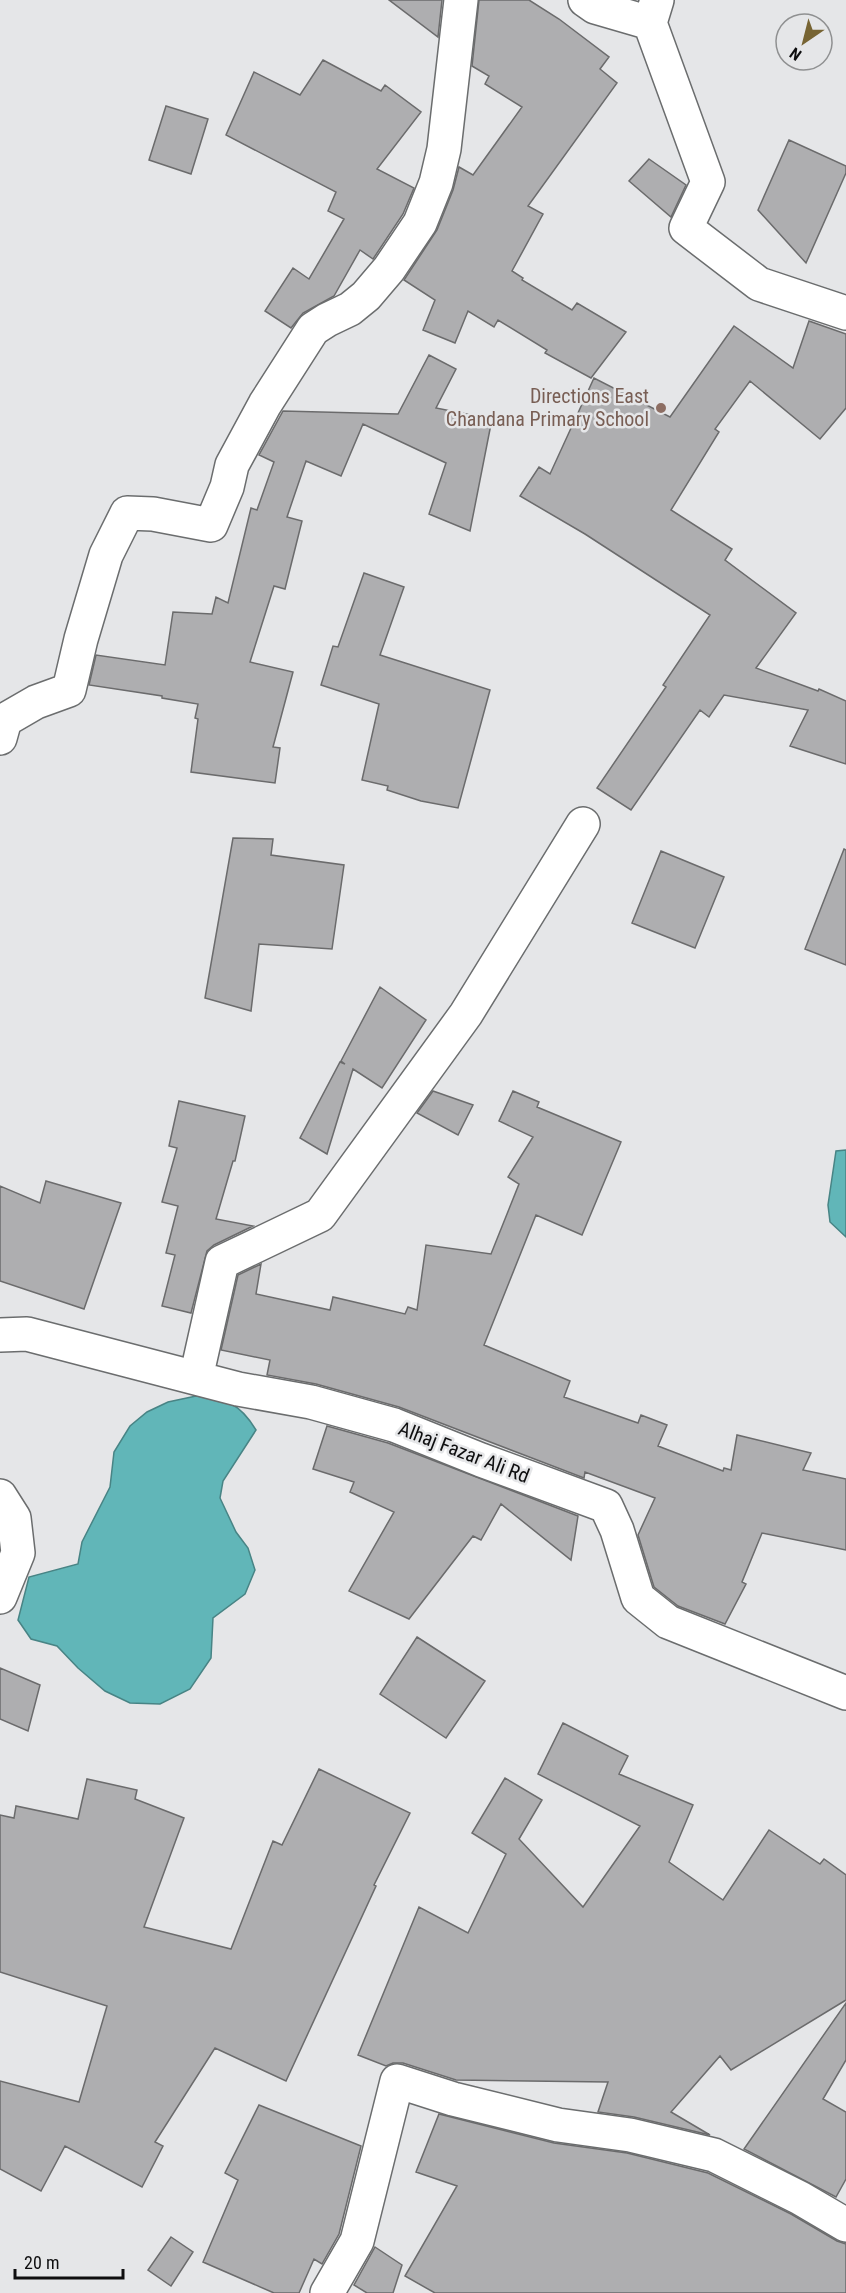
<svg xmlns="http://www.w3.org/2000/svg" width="846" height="2293" viewBox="0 0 846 2293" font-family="'Roboto Condensed',sans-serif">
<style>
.water{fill:#61b6b8;stroke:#488485;stroke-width:1.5}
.building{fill:#aeaeb0;stroke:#6b6b6c;stroke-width:1.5}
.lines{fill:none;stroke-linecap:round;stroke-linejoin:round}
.street-casing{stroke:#6b6d6e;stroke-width:36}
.street{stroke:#fff;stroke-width:33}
.education-dot{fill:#8d6e63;stroke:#e5e6e8;stroke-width:2}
.labels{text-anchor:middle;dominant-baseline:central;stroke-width:5;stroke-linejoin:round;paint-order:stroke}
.education-label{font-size:20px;fill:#785e54;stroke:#e5e6e8;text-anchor:end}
.street-label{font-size:20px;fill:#0e0e0f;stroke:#e5e6e8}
</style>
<rect width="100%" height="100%" fill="#e5e6e8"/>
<!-- water -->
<path class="water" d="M846,1150V1237L830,1222L828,1205L836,1151Z
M196,1396C227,1400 239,1402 256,1430L223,1481L220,1498L236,1532L248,1548L255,1570L245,1594L213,1618L211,1658L190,1689L160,1704L130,1703L105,1691L78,1668L57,1646L31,1639L18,1620L29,1577L78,1564L82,1542L110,1487L114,1452L130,1426L147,1412L168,1402Z"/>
<!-- building -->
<path class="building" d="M389,0H442L438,37Z
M479,0H529L559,19L609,57L600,69L617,83L528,206L543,214L512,271L523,278L522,280L572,310L577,303L626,332L591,378L545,353L547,350L498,320L494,327L468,311L455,343L423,330L435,300L404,280L437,230L453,190L459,167L473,175L522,107L485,84L489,76L472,66Z
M323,60L381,91L385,85L421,112L377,169L414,188L403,214L373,259L360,250L334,296L303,313L291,328L265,311L293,268L309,279L344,219L328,211L336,192L226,135L254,72L300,95Z
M166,106L208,119L191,174L149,160Z
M789,140L846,166V173L806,263L758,210Z
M649,159L686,185L671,217L629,181Z
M809,321L846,334V408L820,439L750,381L715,429L719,432L671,510L732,549L725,560L796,613L756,668L818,691L819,689L846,701V764L790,746L808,710L724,695L709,717L700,710L631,810L597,788L666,687L663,685L710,615L585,534L520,496L539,467L550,474L594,378L670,417L734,326L793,368Z
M429,355L456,369L436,408L492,419L470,531L429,514L446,463L363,424L341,476L306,461L287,517L302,521L285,589L274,586L250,662L293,672L273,747L280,748L275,783L191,772L198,719L195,718L198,704L162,698V696L89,685L96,655L165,665L173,612L212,614L216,597L228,603L251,508L257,510L274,462L259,455L283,411L398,414Z
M364,573L404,587L380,655L490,690L458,808L421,801L387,790L388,786L362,780L379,704L321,685L333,646L338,647Z
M233,838L273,839L271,855L344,865L332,949L259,944L251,1011L205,998Z
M844,849L846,850V965L805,949Z
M661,851L724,877L695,948L632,923Z
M380,987L426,1020L382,1088L353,1069L327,1154L300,1138L340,1062L345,1064L341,1061Z
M433,1091L473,1105L458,1135L417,1113Z
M513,1091L539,1102L537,1107L621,1142L582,1235L536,1215L484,1345L570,1381L564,1397L638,1423L641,1415L667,1425L658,1446L723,1471L724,1468L731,1470L737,1435L811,1453L803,1470L846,1479V1550L762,1533L742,1582L746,1584L725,1624L678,1606L654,1587L638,1535L655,1498L585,1472L584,1478L399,1407L316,1384L267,1375L270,1360L221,1350L238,1275L261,1264L256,1294L330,1310L333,1297L405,1314L408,1307L417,1310L426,1245L491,1254L519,1184L508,1177L533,1137L499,1121Z
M179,1101L245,1116L235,1161H233L216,1219L253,1226L214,1245L207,1251L191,1313L162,1306L175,1255L166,1253L178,1206L162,1202L177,1148L169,1146Z
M46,1181L121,1203L84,1309L0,1281V1186L40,1203Z
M327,1426L388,1443L578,1516L571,1560L501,1504L481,1540L473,1536L409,1619L349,1591L394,1512L350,1492L354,1482L313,1469Z
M417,1637L485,1681L446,1738L380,1694Z
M0,1668L40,1685L28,1731L0,1719Z
M563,1723L628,1756L619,1774L693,1805L669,1862L723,1900L769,1830L820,1864L824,1859L846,1875V2000L731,2070L720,2056L671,2112L710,2135L634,2117L598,2112L608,2082L456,2080L403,2063H393L386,2066L358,2055L419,1907L468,1933L506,1854L472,1833L505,1778L542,1800L519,1839L583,1907L640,1826L538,1774Z
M319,1769L410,1813L374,1885L376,1886L286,2081L215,2048L155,2142L163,2146L142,2187L65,2146L41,2191L0,2169V2081L79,2102L107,2006L0,1972V1815L14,1818L16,1806L78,1819L87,1779L137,1790L135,1799L184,1818L144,1927L231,1949L273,1841L282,1845Z
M846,2003V2060L823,2099L846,2112V2179L836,2197L744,2149Z
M259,2105L361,2146L339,2234L322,2264L314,2259L299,2293H274L203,2262L238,2180L225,2173Z
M439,2114L554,2143L627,2153L708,2173L791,2214L837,2241L846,2244V2293H435L405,2276L457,2186L416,2172Z
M171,2237L193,2252L171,2286L148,2270Z
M375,2247L402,2265L393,2293H367L354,2285Z"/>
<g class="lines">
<!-- street casing -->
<g class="street-casing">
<path id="street" d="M585,0L595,7L650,23
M657,0L650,23L708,182L686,228L759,284L846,313
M0,738L5,720L36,702L69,690L81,639L106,555L127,513L153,514L211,525L227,487L232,465L265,404L313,329L327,320L350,309L366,296L389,269L420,223L436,183L444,149L461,0
M0,1335L27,1334L238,1389L311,1402L394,1425L481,1460L606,1506L617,1530L638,1598L668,1622L846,1693
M196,1378L222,1262L320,1215L466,1014L583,824
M0,1496L14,1518L18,1553L0,1597
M327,2293L357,2241L397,2081L453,2099L558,2125L630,2135L714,2155L800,2198L846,2225"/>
</g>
<!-- street -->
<use href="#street" class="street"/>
</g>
<!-- markers -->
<circle class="education-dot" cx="661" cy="408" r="6"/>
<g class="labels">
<!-- education labels -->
<g class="education-label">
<text x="649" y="396">Directions East<tspan x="649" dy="23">Chandana Primary School</tspan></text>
</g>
<!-- street labels -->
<g class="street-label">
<text transform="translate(464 1452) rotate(21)">Alhaj Fazar Ali Rd</text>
</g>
</g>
<!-- north arrow -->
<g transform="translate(804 42) rotate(215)"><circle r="28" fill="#e5e6e8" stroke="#8f9091" stroke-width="1.5"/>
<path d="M0-4.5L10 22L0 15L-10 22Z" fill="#776433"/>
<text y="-9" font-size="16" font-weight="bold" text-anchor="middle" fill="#0e0e0f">N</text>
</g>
<!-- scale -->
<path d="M15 2269v9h108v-9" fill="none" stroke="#0e0e0f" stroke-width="3"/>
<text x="24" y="2269" font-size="18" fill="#0e0e0f" stroke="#e5e6e8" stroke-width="4.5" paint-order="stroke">20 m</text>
</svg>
